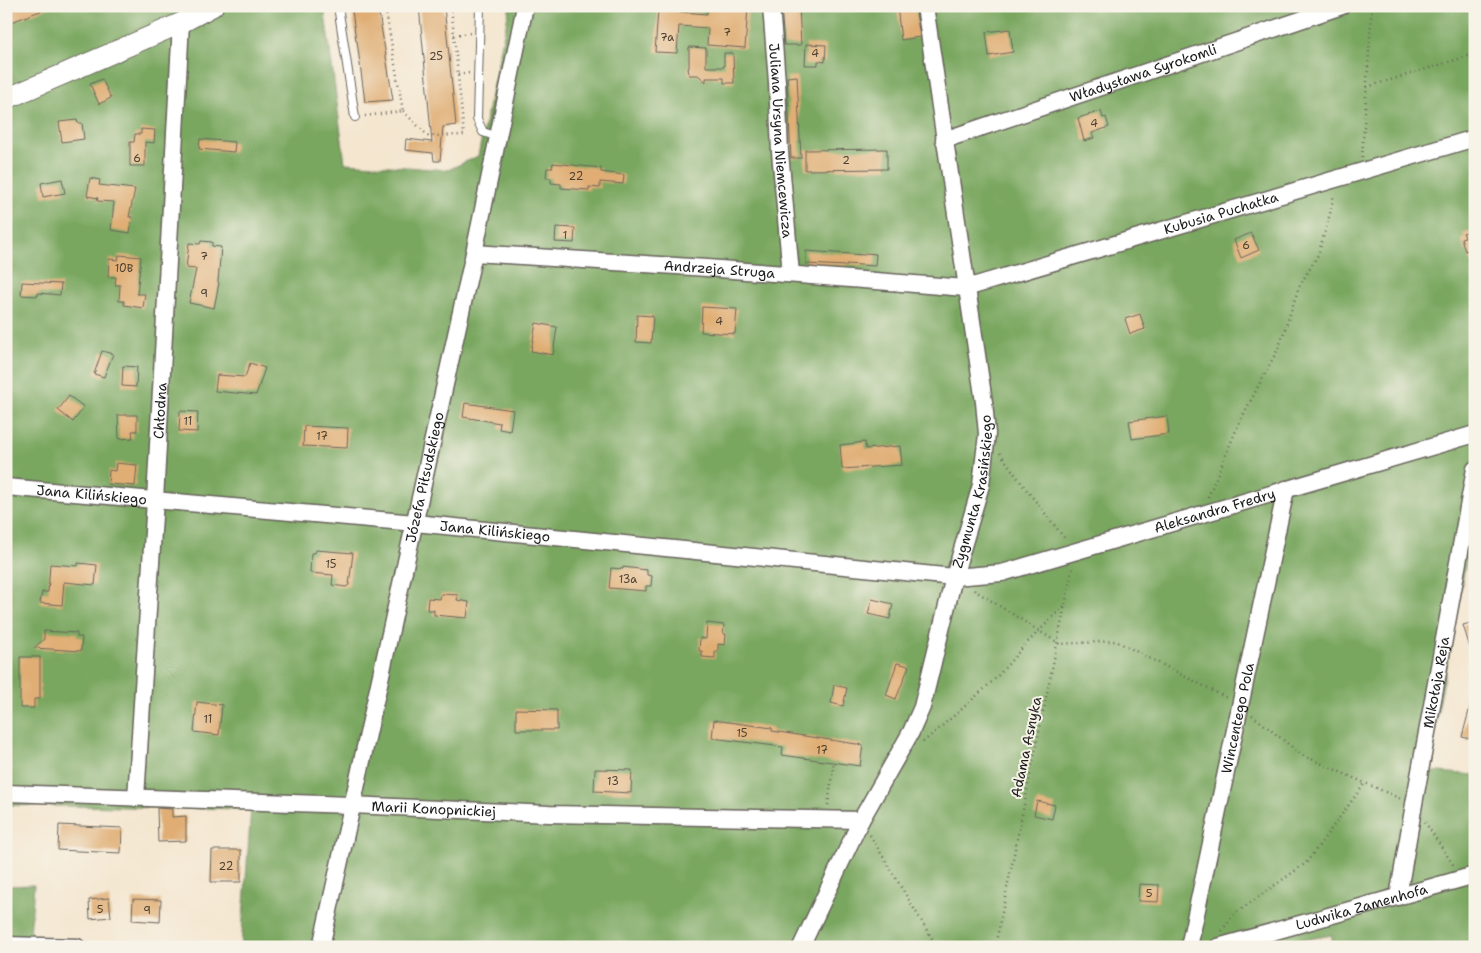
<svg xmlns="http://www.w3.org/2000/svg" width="1481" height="953" viewBox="0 0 1481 953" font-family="'Shantell Sans',sans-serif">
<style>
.forest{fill:#7aa760;stroke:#4b623e}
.building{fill:#e0ae75}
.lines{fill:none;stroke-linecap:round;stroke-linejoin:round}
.service-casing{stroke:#68635b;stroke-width:10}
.minor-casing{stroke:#68635b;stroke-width:19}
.tertiary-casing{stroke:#68635b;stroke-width:22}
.path{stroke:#68635b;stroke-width:2.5;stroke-dasharray:1 4;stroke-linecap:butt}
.service{stroke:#fff;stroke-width:8}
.minor{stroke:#fff;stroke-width:16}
.tertiary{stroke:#fff;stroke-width:20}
.labels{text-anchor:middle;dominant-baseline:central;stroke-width:4;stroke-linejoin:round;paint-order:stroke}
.number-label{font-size:11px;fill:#4d4032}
.street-label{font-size:14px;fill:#1c1c1c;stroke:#f7f3e8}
</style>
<rect width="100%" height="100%" fill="#f7f3e8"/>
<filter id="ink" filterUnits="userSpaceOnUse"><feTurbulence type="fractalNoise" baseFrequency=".02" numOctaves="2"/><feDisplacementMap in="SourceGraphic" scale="10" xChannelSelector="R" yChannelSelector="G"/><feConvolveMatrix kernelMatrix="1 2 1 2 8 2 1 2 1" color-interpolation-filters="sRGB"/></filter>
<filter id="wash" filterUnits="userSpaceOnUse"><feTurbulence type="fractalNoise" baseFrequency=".0096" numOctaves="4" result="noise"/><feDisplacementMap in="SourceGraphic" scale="20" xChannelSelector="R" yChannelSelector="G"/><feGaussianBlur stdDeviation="1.12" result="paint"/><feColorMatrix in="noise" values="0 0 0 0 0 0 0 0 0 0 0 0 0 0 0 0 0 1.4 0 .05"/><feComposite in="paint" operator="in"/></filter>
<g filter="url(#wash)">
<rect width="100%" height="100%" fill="#f4e6cf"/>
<!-- forest -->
<path class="forest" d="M6,6H324L345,163L448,170L478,156L510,6H1475V513L1427,771L1475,775V947H1332V935L1280,944L1279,947H241L251,809L6,805Z
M34,885L29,947H6V886Z"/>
<g id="blocks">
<!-- building -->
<path class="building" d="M6,6H51V7L6,24Z
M352,6L378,7L393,100L365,102L357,41H356L352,10H353Z
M419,6H444L456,125L443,127L440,161H434L433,153L405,150L406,139L432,142Z
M707,6L748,7L745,48L707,45L708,28L679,26L677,53L655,52L658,10L707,14Z
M781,6H799L801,45H784Z
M897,6H915L920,37L901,40Z
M1010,29L1013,52L989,56L986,32Z
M806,44L826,45L825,62L818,61V65H805Z
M689,47L706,48V67H724V53H733L734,83H724V78H706V82L698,75H689L688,68H689Z
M797,76L801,158H791L787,77Z
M102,79L111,98L99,104L90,84Z
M1101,111L1103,118L1106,117L1109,127L1092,133L1094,138L1084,141L1078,118Z
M77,120L78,123H82L84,139L62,142L59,122Z
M141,129L155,130L154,143L145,142V166H130V142H134L135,134H141Z
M200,139L235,142L234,152L199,149Z
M887,149V169L805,170V150Z
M553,163L601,168V172L624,175L623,184L600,182V188L589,187V190L561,188V184L551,183V178H546L547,168H552Z
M90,178L100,180L99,185L135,189L129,217H132L130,233L111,230L114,202L97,201L98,198L87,196Z
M62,179L65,193L43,197L41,183Z
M556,227L575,228L574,243L555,242Z
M1475,230V262H1471L1468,250L1465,251L1461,238L1465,237L1463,233Z
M1251,233L1259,250L1241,258L1234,240Z
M201,241L212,242V246L221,247L218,282L219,283L214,308L189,303L196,269L186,268L189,243L200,244Z
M806,251L865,255V253L876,254L875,266L846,264V266L806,264Z
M119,255L141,257L137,294H145L143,308L124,305V301H119L120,285H115L116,277H108L109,259L118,260Z
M22,282L61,284L60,295L38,293V296L21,295Z
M702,307L737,309L735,334L701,332Z
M1140,314L1145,329L1130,334L1125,319Z
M637,315L653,316L651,343L636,342Z
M536,323L557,327L553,355L531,351Z
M102,351L113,354L104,377L94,374Z
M250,363L265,368L256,395L215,391L217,375L245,377Z
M123,366L137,367L136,387L122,386Z
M69,396L84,407L73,422L58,410Z
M465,403L513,410L510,431L499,429L500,423L463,417Z
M180,411L198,412L197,432L179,431Z
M118,415H137V431H132L133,438L119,439Z
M1167,416L1169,434L1132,439L1129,421Z
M304,426L348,428L347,448L303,446Z
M865,442L866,449L900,446L902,465L842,469L840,445Z
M116,463L137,465L135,486L108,484L109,470L115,471Z
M316,550L353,553L349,585L346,587L332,585L333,575L310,573L311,553H315Z
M78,563L97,565L95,585L64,582L62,605L40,603L42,592H48L50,564L78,566Z
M623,567L647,570V575L652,576L651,586H646V591L609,588L611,568L623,569Z
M441,594L458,595L457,600L469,602L467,618L434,615V610H427L428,598L440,599Z
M872,599L893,604L890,619L868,614Z
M1475,622V654H1472L1463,625Z
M707,623L724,625L723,634H726L725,645L718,644V651H715V658L702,657V651H699L700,638L706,639Z
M44,631L77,633V637H82L81,651L34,648L44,639Z
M20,657H40V699H34V708H20Z
M897,663L909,666L896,699L886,695Z
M834,685L847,688L843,706L831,703Z
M197,702L222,705L219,735L194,732Z
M1471,703L1475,704V740L1462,737Z
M516,709L557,710V730H516Z
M714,720L772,728V731L863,745L860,766L782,755L783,747L712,738Z
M595,769L632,770L631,793L594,791Z
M1037,801L1055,805L1052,819L1034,815Z
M157,808L172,809V817L186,816V841L158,842Z
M59,825L122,828L121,853L58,850Z
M212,850H241V882H211Z
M1139,884L1159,885L1158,902L1138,901Z
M109,898L111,917L90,919L89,900Z
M133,899L161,900L160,922L132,920Z"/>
</g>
</g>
<g filter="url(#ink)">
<use href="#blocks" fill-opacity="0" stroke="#68635b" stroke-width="1"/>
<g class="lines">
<!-- service casing -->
<g class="service-casing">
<path id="service" d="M338,6L355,117
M480,6L477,119L483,132L498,137"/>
</g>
<!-- minor casing -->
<g class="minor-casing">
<g id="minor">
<path id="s1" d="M771,6L777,82L780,152L791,274"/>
<path id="s2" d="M944,140L1342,6"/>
<path id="s3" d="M474,253L707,268L966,288L1475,138"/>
<path id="s4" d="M6,487L415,523L954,577L1002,573L1475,434"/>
<path id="s5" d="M6,793L351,805L549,814L861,820"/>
<path id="s6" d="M136,798L155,500L181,23"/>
<path id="s7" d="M1398,897L1414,804L1475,469"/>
<path d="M6,945L77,947"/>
<path id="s8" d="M321,947L474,253L525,6"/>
<path id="s9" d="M801,947L861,820L911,732L922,707L954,577L981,485L987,434L984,402L925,6"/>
<path id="s10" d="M1189,947L1286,489"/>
<path id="s11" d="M1218,947L1475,875"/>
</g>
</g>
<!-- tertiary casing -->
<g class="tertiary-casing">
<path id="tertiary" d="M6,99L181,23L213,6"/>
</g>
<!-- path -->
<path class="path" d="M454,35L470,33
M458,75L469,73
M1367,87L1475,54
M403,111L428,136L464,135L451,6
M365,116L403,111L385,6
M1362,157L1372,6
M1000,453L1022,484L1066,540
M1208,497L1240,421L1279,347L1299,287L1318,255L1330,214L1334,194
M974,590L1060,644L1116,641L1227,698
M1252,715L1302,755L1401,799
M923,742L962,709L996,678L1023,647L1064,606
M828,805L834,762
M1425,822L1454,866
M870,835L937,947
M1222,931L1233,915L1306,863L1365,783
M995,947L1073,566"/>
<!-- service -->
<use href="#service" class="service"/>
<!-- minor -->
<use href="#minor" class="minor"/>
<!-- tertiary -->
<use href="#tertiary" class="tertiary"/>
</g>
</g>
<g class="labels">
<!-- number labels -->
<g class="number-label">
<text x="727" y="32">7</text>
<text x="667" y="37">7a</text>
<text x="815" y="53">4</text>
<text x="436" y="56">25</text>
<text x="1094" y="123">4</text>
<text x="137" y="158">6</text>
<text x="846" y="160">2</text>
<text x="576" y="176">22</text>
<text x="565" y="235">1</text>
<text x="1246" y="245">6</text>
<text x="204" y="256">7</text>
<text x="124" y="268">10B</text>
<text x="204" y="293">9</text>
<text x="719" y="321">4</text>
<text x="188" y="421">11</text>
<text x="322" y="436">17</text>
<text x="331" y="564">15</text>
<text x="628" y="579">13a</text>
<text x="208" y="719">11</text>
<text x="742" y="733">15</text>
<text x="822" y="750">17</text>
<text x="613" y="781">13</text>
<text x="226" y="866">22</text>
<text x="1149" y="893">5</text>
<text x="100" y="909">5</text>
<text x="147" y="910">9</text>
</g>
<!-- street labels -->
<g class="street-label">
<text stroke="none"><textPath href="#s2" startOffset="210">Władysława Syrokomli</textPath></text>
<text stroke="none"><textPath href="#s1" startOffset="135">Juliana Ursyna Niemcewicza</textPath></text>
<text stroke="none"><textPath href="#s3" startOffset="759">Kubusia Puchatka</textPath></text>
<text stroke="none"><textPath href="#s3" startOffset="246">Andrzeja Struga</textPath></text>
<text stroke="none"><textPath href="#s6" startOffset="388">Chłodna</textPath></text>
<text stroke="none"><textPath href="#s8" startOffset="481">Józefa Piłsudskiego</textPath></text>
<text stroke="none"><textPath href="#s9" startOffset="491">Zygmunta Krasińskiego</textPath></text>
<text stroke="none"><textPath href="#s4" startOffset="86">Jana Kilińskiego</textPath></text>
<text stroke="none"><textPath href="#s4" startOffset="1222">Aleksandra Fredry</textPath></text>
<text stroke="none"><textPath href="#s4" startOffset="491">Jana Kilińskiego</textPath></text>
<text stroke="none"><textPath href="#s7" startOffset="218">Mikołaja Reja</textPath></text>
<text stroke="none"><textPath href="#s10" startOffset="234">Wincentego Pola</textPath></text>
<text transform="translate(1026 747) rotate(-78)">Adama Asnyka</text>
<text stroke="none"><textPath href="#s5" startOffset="428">Marii Konopnickiej</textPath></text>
<text stroke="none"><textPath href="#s11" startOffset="149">Ludwika Zamenhofa</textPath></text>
</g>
</g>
<!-- margin -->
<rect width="1481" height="953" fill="none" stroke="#f7f3e8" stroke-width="25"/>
</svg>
